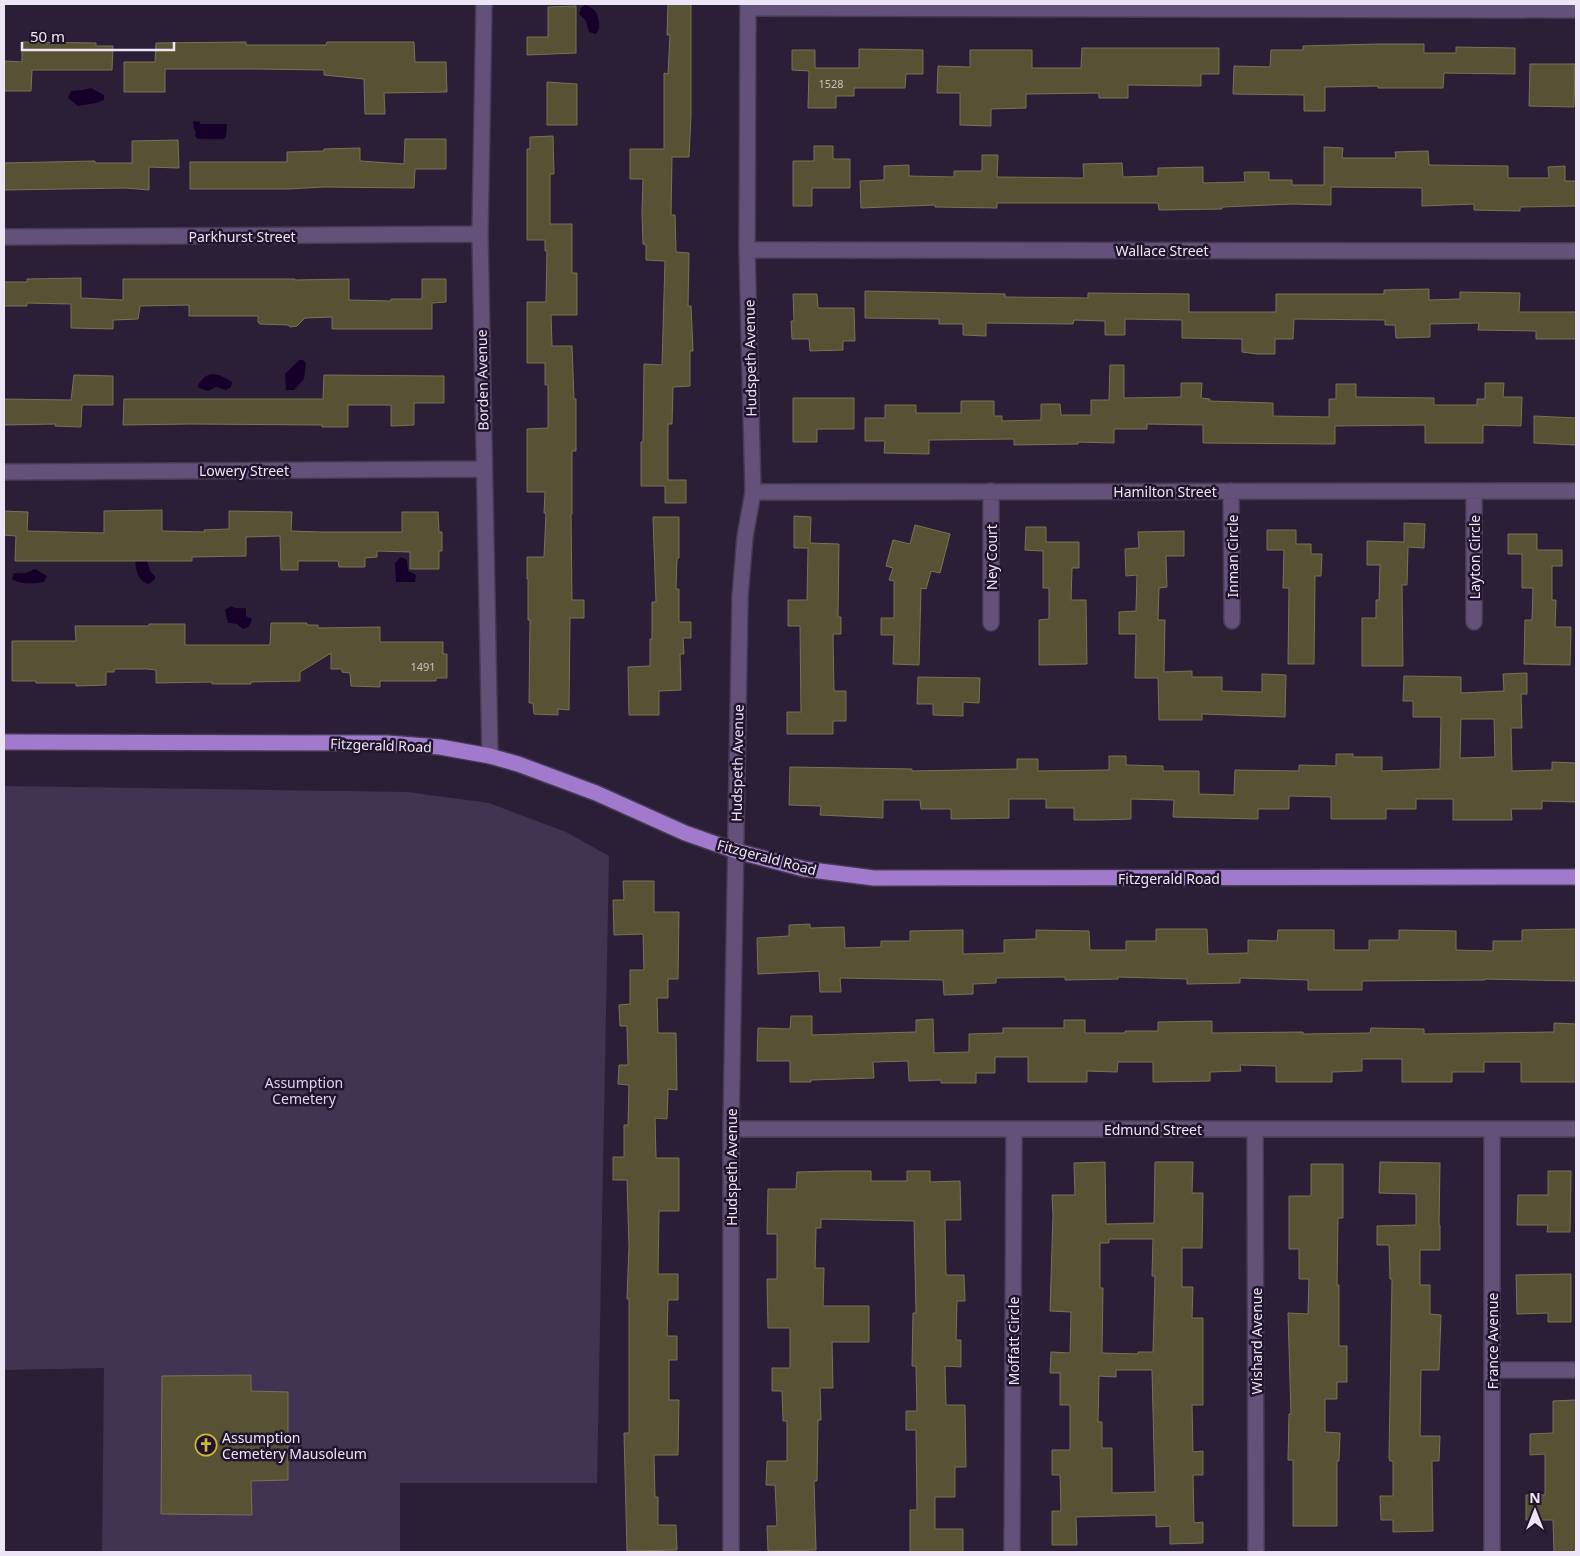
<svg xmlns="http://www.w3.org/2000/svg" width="1580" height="1556" viewBox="0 0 1580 1556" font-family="'Noto Sans',sans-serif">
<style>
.green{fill:#413352}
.water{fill:#160029}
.building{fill:#575233;stroke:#797353;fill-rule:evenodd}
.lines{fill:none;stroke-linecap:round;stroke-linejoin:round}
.minor-casing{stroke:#463b52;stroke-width:18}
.major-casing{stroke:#463b52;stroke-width:18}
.minor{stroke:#635179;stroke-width:15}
.major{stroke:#a27acd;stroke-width:15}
.labels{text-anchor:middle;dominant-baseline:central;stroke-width:5;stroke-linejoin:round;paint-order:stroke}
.number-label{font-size:11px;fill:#c7c0c4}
.street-label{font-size:14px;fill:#ece5f5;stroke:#21152d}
.park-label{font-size:14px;fill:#e0d1f3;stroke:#21152d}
.poi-label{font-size:14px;fill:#ece5f5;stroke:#21152d;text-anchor:start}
</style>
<rect width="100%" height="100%" fill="#2b1f38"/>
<!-- green -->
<path class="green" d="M4,786L407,792L489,803L566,832L609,856L597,1483H400V1552H102L104,1368L4,1370Z"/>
<!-- water -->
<path class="water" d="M585,5C597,8 600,18 599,29L596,34L589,32L586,21L579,14L581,8Z
M91,88L104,95V100L96,103L78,106L68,98L71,91L83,90Z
M193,121L200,122V124H227L226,136L224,139H198L195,136L196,132L194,129Z
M299,360H303L306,363L304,379L294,390H286L285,374Z
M213,374C221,375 226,378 232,382L231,387L226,390L216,387L208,391L199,388L198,385C202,379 205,375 213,374Z
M136,557L147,560L150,571L155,576V579L149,584C138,582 134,568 136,557Z
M401,557L407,560L408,571L416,575L415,582H396L395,563Z
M35,569L47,576L44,582C32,583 24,586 12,579L14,573H26Z
M231,606L235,608H244L246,609V616L252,619L249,627L243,629L237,624L228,623L225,610Z"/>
<!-- building -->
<path class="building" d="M668,4H691V115L689,157H672L671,215H675L676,252L689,253L688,306H691L693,351H690V386L673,387L672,424H668V480H686V503H665V486H641V442H643L644,364L662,365L665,261L646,260V245L643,244L642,213L643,179H630V149H664V73L668,74L670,35H667Z
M576,6V53L527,55V37H548V7Z
M22,42L96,43V46H113L112,70H32L31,91H4V61L22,62Z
M246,42V45H326L327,42H414L415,62H446L447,92L384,93L385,114H365L364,79L324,75V70L257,69H165V92H124V62H155L156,43Z
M1378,44H1424V53H1456V47L1515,48V74L1444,73L1443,88H1378V86L1325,87V111H1304V95L1233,94L1234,66L1270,67L1271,50H1303V46Z
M1082,48H1219V74H1201V86L1128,85V98H1099V93L1026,94V108L991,109V126L960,125V93H937L938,66L970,67V50H1032V68H1081Z
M859,49L923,50V74H906L905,88H854V96H836V108H808L809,71L792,70V50H815V68H859Z
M1530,64H1575L1574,107L1529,106Z
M547,82L577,84V125H547Z
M553,136L554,174H550V224H572V273H577V315H551L552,346H572L574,399H576V451H572V514H571L572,600H584V618H570L569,710L558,709V715L534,714L533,703H529L530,620H528V579H527V557H544L546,513H544L545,492H527V429L548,428V385H545V363H527V302H546L547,251H545V240H527V149H530V137Z
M405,139H446V169H415L414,188L324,187L288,189H190V162H287V152L324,151V149L360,148V161L404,164Z
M178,140L179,168L149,167V190L126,188L4,190V163L95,161V163H132V141Z
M814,146H833V159H850V188H812V206H793V161H814Z
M1324,147L1343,148L1342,158H1396L1395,152L1428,151L1429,165L1508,166V178H1549L1548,167L1565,166V181H1576V206L1520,207V211L1474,210V204L1422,206V188L1331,187V205L1293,204L1222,207V209L1159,210L1158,203H997V208L935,207V205L861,208L860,181L884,180V166L909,165V176L954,177V171H982V155H998L997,177L1084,178L1083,164L1122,163L1123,177L1158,176V168L1203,167V183L1245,182L1244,172H1269V180H1292V185H1324Z
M81,278V298L123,300V279H295V280L349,279V300L391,301V299H422V279H446V302L432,303V329H332V317L305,318L297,326L290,327L288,325L260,324L258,322V316H189V305L140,306L138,319L113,320V329L71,328V304L27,303V306H4V282H27V279Z
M1429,289V300L1460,299V292L1520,293L1519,312H1576V339H1536V331L1478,330L1479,323L1430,324V337L1396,338L1395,325H1385V320L1294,319L1293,339H1275V354H1257L1242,352V339L1182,338V320L1125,319V335H1105V321L1074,320L1073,324L986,323V336L963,335V324H939V319L865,318V291L1005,294V297L1088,298V293L1189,294V312H1276V294H1384V290Z
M793,294H817L818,308H854L855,341H843V350L810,351L809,339H792L791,321H794Z
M1110,365H1124V398L1181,397V383H1202L1201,398L1210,399L1209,401L1273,403V416L1329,417V399H1336V384H1356V397L1434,398V405H1477V399H1485V383H1504L1503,397H1522L1521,426L1483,425V443H1425V425L1335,426V444L1203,443V425L1147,424V429H1114V443L1078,442V444L1014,445V439L929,440V454L884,453L885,441H865V418H885V405H916V413H961V401H994V416H1002V421L1041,420V404H1060L1061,415H1091V400H1109Z
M74,375L113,376V405H82L81,427L55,426L56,424L4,425V399L71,400Z
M324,375L444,376V403H414V425L391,426V405H348V427H322V425L190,424L123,425L124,399H323Z
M793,398H854V429H817V442H793Z
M1534,416L1576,418V445L1534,443Z
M162,510V531L205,532L204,530L229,529V511L292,512L291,531L322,532H402V512H438L439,532H442V551H439V569H410V552L377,551V557L365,558V567H339L338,561H298V570H281L280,536L246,537V556L192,557V561H15L16,536L4,535V511L28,512L27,531L104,533V511Z
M794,516L811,517L810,543L839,544L838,617H841V634H833L834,691H846V721H833V734H787V712H801L800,626H788V600H807L808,548H794Z
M653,517H679V558H677L676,589H679V622H691V638H683L684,654H680L681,690L659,691V715H629L628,667L650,666V639H652V602H656Z
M1404,523L1425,524L1424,548L1408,547L1407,585H1402L1403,666H1362V618H1376V600H1379L1380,565H1367V541L1404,542Z
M915,525L950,534L940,573L931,571L926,589L921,588L919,665L893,664L894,635H881V618H894V581L889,580L893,568L886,566L893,540L910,544Z
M1026,527H1046V542H1079V568H1072L1071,600H1086L1087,664L1039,665V620L1049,619V588H1043V551L1025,550Z
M1267,530H1296V544H1311V554H1322L1321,576H1315L1314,664H1288L1289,588H1283L1284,550H1267Z
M1184,531V556H1166L1167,587L1159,588L1158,620H1165L1164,672L1192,671V677H1222V691L1262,692V674L1286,675L1285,717L1202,714V720H1159L1158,678H1135L1136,634H1119V612L1136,611L1137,575L1126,576L1125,549L1139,548L1138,532Z
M1508,534H1537V550H1562V566H1552V600H1556L1555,627H1571L1570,665L1524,664L1525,620H1532L1533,588H1522V554H1508Z
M271,623H307V625H318V628L380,627V642H443V654H447V678H436V681H380V687L351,686L350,673L342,672V669H331V653L300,672V681L251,682V684H212V682L156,683V670L147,669H114V672H106V685L76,686V683H36V681H12V641H76L75,626H149V624H185V645H270Z
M1527,673V694H1521L1522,728H1511L1512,771L1552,770V762L1576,763V802L1542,801V809H1511L1512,820H1453V799H1416V809H1386V819H1331V797L1289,796V809H1258V819L1173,817L1174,800L1131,799V819L1100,820H1074V808H1046V799H1009V818L951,819V809H921L920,800H883V818L820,815L821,806L789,805L790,767L912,769V771L1017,769V759H1038V771L1109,770V756H1126V765L1163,766V771H1199V794L1234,795L1235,770L1299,771V765L1336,766V754H1353V757H1382V771L1440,769L1441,717H1413V701H1403L1404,676L1461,677V693L1504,691L1503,674ZM1461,719H1494L1495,757L1460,758Z
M918,677L980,678L979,703L963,702V716L933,715V704H917Z
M623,881H654V912H679L678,979H668V998H657L658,1033H676L677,1090L668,1089L667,1119L655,1118L656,1158H679V1211H659L658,1274H678V1300H668L667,1336H677V1360H669V1400H679L678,1455H654L655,1497H658V1525H676L677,1550L627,1551L624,1433H629V1299H627L629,1246L627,1180H613V1157H624V1125H628L629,1085L618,1084L619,1065H628L627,1026H620L619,1005L630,1004V970H644L643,934L614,935L613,900H624Z
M810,924V928L844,927L845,948L881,947V941H910V931L963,930V954L1004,953V940L1036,939V930L1089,931L1090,950H1126V941H1156V929H1207L1208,954L1248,953V940L1277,941L1278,930H1334V950H1369V940H1399V930L1456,931V950L1493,951V941H1522V930L1576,929V981L1485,979V980L1362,981V990H1308V980L1240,978V983L1187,984V979L1118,977V979L1065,980V977L996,978V983L973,984V994L944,995L943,980L840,978L841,992H820L819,971L758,974L757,938L789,936V925Z
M791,1016H812V1035L916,1032V1020L933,1019L934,1053L969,1052V1034L1003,1033V1028H1064V1020H1085V1033H1125V1031H1158V1022L1212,1021V1033L1303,1032V1034L1370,1033L1371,1028L1424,1029V1034L1554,1032V1023L1576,1024V1082H1521V1062H1484V1072H1452V1082H1402V1059H1362V1071L1332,1072V1082H1276V1066L1240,1065L1241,1071L1210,1072V1081L1153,1082V1062H1118L1117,1072L1087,1071V1082H1028V1057H995V1073H976V1083H941V1080L909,1081L908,1061L873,1062L874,1078L811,1080V1082H790V1061H757L758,1028L790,1029Z
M1105,1162L1106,1224L1154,1223L1155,1162H1193L1192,1193H1203L1202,1248H1182V1287H1193L1192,1318H1203V1405H1192L1193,1452L1203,1451V1475H1193L1194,1523L1203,1522V1543L1170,1544V1526L1156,1527V1515L1076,1517L1077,1545H1052V1511H1061L1060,1475H1052V1450H1070V1405H1060V1373H1050L1051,1352L1070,1353L1071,1312L1050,1311L1053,1216L1052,1195H1075L1074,1163ZM1109,1239H1153L1152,1276H1155L1153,1352H1138V1354L1102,1353L1103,1288H1100V1243H1109ZM1116,1370H1152L1155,1492L1112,1493V1448H1102V1422H1098L1099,1376L1116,1377Z
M1380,1162L1440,1163L1439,1225H1440V1250H1420V1285H1430V1314L1441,1315L1439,1370H1421L1420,1436H1440L1439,1461H1432L1433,1531L1393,1532V1520H1381L1380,1496H1393V1461H1390L1389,1458L1392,1279H1390L1389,1245H1377V1226L1416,1225V1194L1379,1193Z
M1311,1164H1343V1218H1338L1337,1285H1339V1346H1347V1382H1337V1399H1325V1432L1340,1433L1339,1461H1337V1526H1293V1460H1288L1289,1414H1291L1288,1313L1308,1314L1309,1279H1299V1249H1289V1196H1311Z
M837,1171H871V1181H907V1171H930V1182L960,1181L961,1220H945L946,1275H964L965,1301H957L956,1340H961V1367L945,1366L946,1405H965L966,1467H955V1497H935V1529H963V1552H910V1510H917L916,1430H906V1411H917L916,1366H912L913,1313H916L914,1221L821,1219V1228H816L815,1268H824L823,1306H869V1342H832L833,1388H820L821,1420H818L817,1481H814L816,1550L768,1551L767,1526H777L775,1485H766L767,1461H787V1421H783L782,1391H772V1368H790V1328H768L767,1279H777V1234H767L768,1189H796L797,1172Z
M1548,1171H1571L1570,1232H1547L1548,1225H1517L1518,1195H1548Z
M1571,1274V1322H1548V1313L1517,1314L1516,1275Z
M251,1375V1391L288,1392V1480L251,1481L252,1515L161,1514L162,1376Z
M1576,1400V1552H1554L1553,1520H1526V1495H1545V1454L1530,1455V1434L1553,1433V1401Z"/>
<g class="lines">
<!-- minor casing -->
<g class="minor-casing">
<path id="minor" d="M484,4L480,234L490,756
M748,8L1576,10
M4,237L480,234
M747,250L1576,251
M4,472L483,469
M991,491V623
M1231,491L1232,621
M1474,491V622
M753,492L1576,491
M731,1129H1576
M1255,1129L1256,1552
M1492,1129V1552
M1492,1370H1576
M731,1552V1129L740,597L745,537L753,492L747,250L748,4
M1012,1552L1014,1129"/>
</g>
<!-- major casing -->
<g class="major-casing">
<path id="major" d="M4,742L387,743L440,747L490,756L518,764L596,793L685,833L736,851L804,869L874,878L1576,877"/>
</g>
<!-- minor -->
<use href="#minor" class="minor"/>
<!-- major -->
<use href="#major" class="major"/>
</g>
<!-- icons -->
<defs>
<g id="church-ring" transform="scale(1.125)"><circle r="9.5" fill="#21152d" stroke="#cdb938" stroke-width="1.5"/><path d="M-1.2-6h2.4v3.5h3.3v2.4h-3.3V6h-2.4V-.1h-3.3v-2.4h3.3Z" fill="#cdb938"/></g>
</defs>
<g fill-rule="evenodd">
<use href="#church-ring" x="206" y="1445"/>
</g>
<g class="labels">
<!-- number labels -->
<g class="number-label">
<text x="831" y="83">1528</text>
<text x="423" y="666">1491</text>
</g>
<!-- street labels -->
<g class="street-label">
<text x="242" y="236">Parkhurst Street</text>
<text x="1162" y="250">Wallace Street</text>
<text transform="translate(750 358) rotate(-91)">Hudspeth Avenue</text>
<text transform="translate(482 380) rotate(-91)">Borden Avenue</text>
<text x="244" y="470">Lowery Street</text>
<text x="1165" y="491">Hamilton Street</text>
<text transform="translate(1232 556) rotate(-90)">Inman Circle</text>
<text transform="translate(991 557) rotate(-90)">Ney Court</text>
<text transform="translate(1474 557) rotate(-90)">Layton Circle</text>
<text transform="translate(381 745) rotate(2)">Fitzgerald Road</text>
<text transform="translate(737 763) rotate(-89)">Hudspeth Avenue</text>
<text transform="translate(767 857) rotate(15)">Fitzgerald Road</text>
<text x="1169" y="878">Fitzgerald Road</text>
<text x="1153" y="1129">Edmund Street</text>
<text transform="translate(731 1167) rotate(-90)">Hudspeth Avenue</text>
<text transform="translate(1013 1341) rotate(-90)">Moffatt Circle</text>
<text transform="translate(1256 1341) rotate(-90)">Wishard Avenue</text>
<text transform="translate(1492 1341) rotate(-90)">France Avenue</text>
</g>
<!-- park labels -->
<g class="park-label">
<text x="304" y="1082">Assumption<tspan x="304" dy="16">Cemetery</tspan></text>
</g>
<!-- poi labels -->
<g class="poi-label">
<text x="222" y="1437">Assumption<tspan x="222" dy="16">Cemetery Mausoleum</tspan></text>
</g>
</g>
<!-- border -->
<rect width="1580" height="1556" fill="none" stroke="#ece5f5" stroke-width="10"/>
<!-- north arrow -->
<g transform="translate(1535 1511)" stroke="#21152d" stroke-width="4" paint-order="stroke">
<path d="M0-4L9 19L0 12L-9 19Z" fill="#ece5f5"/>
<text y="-8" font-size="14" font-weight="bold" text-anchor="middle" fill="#ece5f5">N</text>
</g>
<!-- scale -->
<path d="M22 42v8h152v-8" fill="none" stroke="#ece5f5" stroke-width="2.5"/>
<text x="30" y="42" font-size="15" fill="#ece5f5" stroke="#21152d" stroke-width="4" paint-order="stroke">50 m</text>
</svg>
